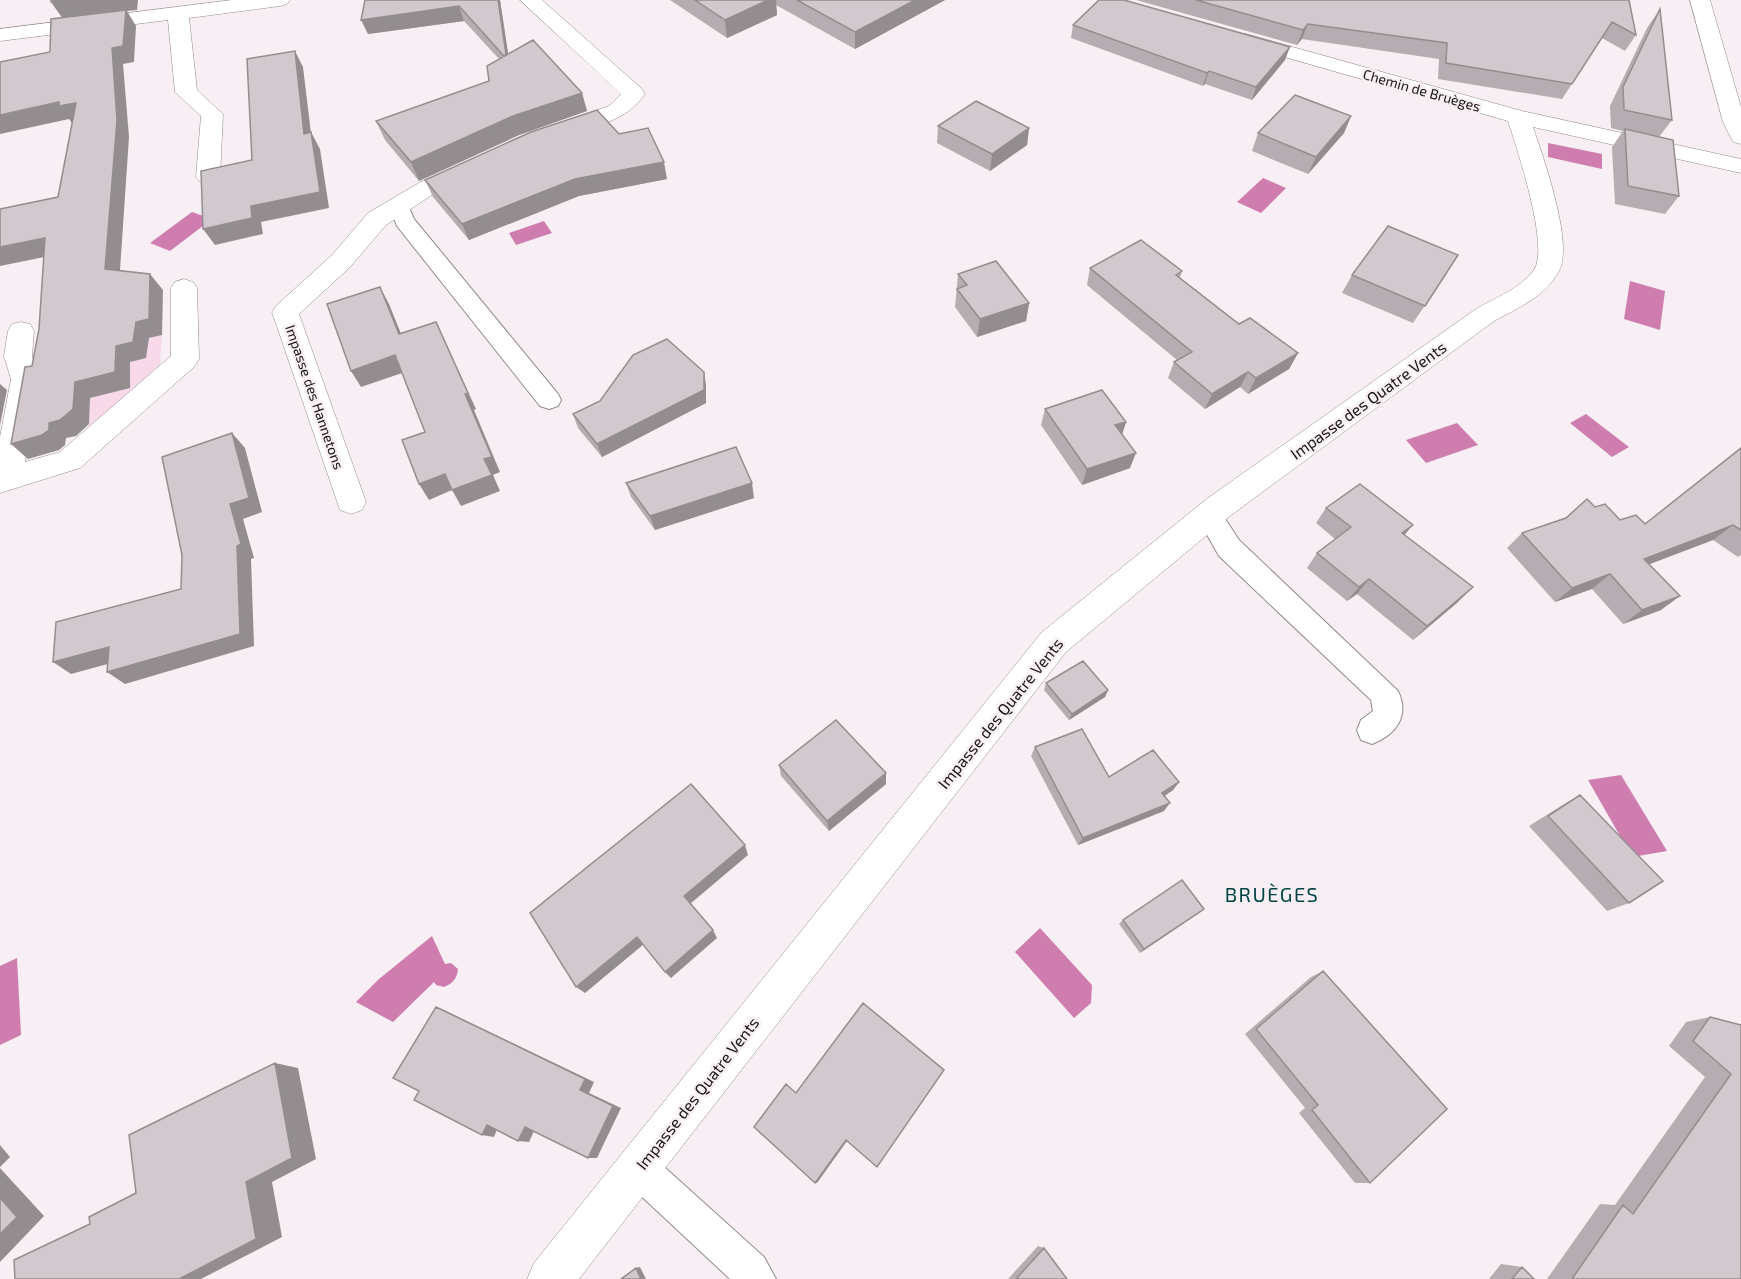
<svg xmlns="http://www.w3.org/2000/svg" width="1741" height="1279" viewBox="0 0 1741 1279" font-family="'Exo 2',sans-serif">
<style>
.green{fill:#f8d9ea}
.water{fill:#cf7daf}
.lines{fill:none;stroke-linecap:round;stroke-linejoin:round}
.service-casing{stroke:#928a8e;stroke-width:2}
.minor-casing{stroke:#928a8e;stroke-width:1}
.service{fill:#fff;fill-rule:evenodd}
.minor{fill:#fff;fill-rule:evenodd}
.wall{fill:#b5adb1}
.shaded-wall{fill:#938d90}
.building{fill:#d2c9ce;stroke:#938d90;stroke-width:1.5}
.labels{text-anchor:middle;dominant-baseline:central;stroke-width:5;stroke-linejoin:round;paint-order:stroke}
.far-street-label{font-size:14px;fill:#161315;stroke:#f7eff3}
.street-label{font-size:16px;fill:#161315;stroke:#f7eff3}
.quarter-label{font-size:20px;letter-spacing:1.5px;fill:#004343;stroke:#f7eff3}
</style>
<rect width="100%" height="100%" fill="#f7eff3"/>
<!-- green -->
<path class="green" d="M162,335L160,364L88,432L90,398L129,388L130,362L147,339Z"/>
<!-- water -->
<path class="water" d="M1548,143L1602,154V169L1548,157Z
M1263,178L1286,188L1261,213L1237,202Z
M192,212L212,219L170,251L150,243Z
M544,221L552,233L516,245L509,233Z
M1630,281L1665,291L1660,330L1624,319Z
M1586,414L1629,447L1612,457L1570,423Z
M1457,423L1478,445L1426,463L1406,440Z
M1621,775L1667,851L1632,857L1588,780Z
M1040,928L1092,985L1091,1003L1074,1018L1015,952Z
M432,936L445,964L451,963L458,969C457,979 453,983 444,987L436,985L434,982L393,1022L356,1002L379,979Z
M17,958L21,1035L0,1045V966Z"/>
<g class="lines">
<!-- service casing -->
<g class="service-casing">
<path id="service" d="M399,198L406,200L414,219L558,394L561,400L558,406L549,409L540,406L397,226L389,205L392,200Z
M1209,504L1218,508L1239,540L1398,691C1410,716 1396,735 1372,744L1361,740L1357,730L1361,720L1373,711L1371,700L1219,556L1196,515L1200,508Z
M638,1149L651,1155L764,1257L776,1279H730L625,1181L619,1168L625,1155Z"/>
</g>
<!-- minor casing -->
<g class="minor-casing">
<path id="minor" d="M232,0H290L287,4L280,6L189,18L197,90L223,114L220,177L216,182L208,184L200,182L196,177L201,116L175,92L168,20L0,41V29Z
M520,0H542L642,89L645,94C626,121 598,125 568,136L560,138L552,136L549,131L552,126L609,106L621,94Z
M1690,0H1710L1741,107V144L1733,142L1723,122Z
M1246,34L1522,111L1741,159V173L1533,127C1543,157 1574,243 1559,271C1546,296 1518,308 1494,321L1230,516L1066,652L579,1279H527L534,1263L1042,632L1208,498L1476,309C1495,298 1520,289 1534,270C1550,248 1517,148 1508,121L1239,44L1236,40L1239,36Z
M468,162L476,164L480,169L476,174L435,193L386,225L350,267L299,314L366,502L362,510L351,514L340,510L272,312L276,306L332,255L368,213L419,183Z
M184,279L193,282L197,288L199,359L195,366L80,468L0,493V437L11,379L4,356L8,331L12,324L21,322L30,324L34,331L32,356L39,379L25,462L60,452L171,356V288L175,282Z"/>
</g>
<!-- service -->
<use href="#service" class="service"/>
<!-- minor -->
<use href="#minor" class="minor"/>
</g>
<!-- wall -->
<path class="wall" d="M365,0H500L508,54L582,93L587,111L519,135L419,181L385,140L376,121L489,81L499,59L464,21L368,34Z
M670,0H945L855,49L776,5L777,15L727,38Z
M1136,0H1629L1636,35L1625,51L1602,38L1562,99L1438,79L1439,59L1302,39L1297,45Z
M1660,9L1672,120L1659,137L1679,196L1665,214L1615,204L1612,147L1623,131L1611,128L1610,106L1647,28Z
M1073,25L1285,60L1252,100L1205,84L1203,86L1071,38Z
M1351,116L1344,133L1308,174L1252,151L1258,133Z
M938,126L1029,128L1027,145L990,171L937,143Z
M619,134L667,179L579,196L469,240L433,197L425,180Z
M1090,268L1182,271L1180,278L1239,324L1298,353L1289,369L1248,394L1240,387L1205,409L1168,378L1174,362L1177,360L1087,285Z
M1447,273L1413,323L1342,293L1352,275Z
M958,274L1029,303L1026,321L977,337L955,307Z
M704,372L706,386V403L602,457L578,428L573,414Z
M1045,409L1126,422L1122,434L1130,468L1082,485L1041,425Z
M1741,448V555L1738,557L1713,540L1650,564L1661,610L1623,624L1592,589L1555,602L1507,548L1522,533L1595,507L1620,520L1645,524Z
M626,483L754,498L655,530L631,497Z
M1326,508L1405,535L1458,602L1413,640L1357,594L1347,601L1307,568L1317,553L1335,539L1316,523Z
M1046,683L1108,690L1105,697L1069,720L1044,690Z
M1035,747L1109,777L1179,782L1173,790L1165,796L1164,811L1078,845L1031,756Z
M779,765L886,784L829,831L781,776Z
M1580,795L1629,903L1607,911L1529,826L1561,806Z
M1204,909L1140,953L1119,924L1123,920Z
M1323,971L1370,1183H1355L1299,1113L1305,1108L1245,1034L1311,977Z
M1710,1017L1741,1025V1279H1547L1600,1204L1615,1205L1705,1077L1669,1046L1686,1022Z
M1038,1246L1044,1248L1067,1279H1008Z
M1501,1264L1522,1267L1534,1279H1489Z"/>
<!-- shaded-wall -->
<path class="shaded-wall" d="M65,0H138L137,10L127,11L136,26L134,62L123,64L129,137L119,285L105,269L112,48L63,19L51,2Z
M498,0H500L511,73L506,59Z
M768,0H776L777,15L727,38L725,20Z
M915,0H945L855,49V32Z
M459,6L464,21L368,34L361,20Z
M1308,24L1302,39L1297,45L1303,30Z
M1290,47L1285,60L1252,100L1256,87Z
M295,51L303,67L313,150L304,134Z
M1209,71L1205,84L1203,86L1207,73Z
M582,93L587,111L519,135L419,181L411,162L513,116Z
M59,102L76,103L72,123L69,119L0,134V115Z
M1351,116L1344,133L1308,174L1316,157Z
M1029,128L1027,145L990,171L992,154Z
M311,132L320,149L329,208L261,222L263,234L215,245L203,229L251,206Z
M664,162L667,179L579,196L469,240L462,224L575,179Z
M45,238L59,254L0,266V247Z
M150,274L163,290L162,335L149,338L146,358L130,362V388L90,398L89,424L76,436L66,438L65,445L59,450L28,459L11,444L49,423L75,382L116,346L136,322Z
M380,287L389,304L408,351L399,334Z
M1029,303L1026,321L977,337L980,319Z
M436,322L476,409L474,410L500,472L493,475L500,491L461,506L452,490L429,500L419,484L484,459L465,394Z
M1298,353L1289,369L1248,394L1256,378Z
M395,355L405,372L361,387L351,371Z
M704,372L706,386V403L602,457L597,444Z
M1248,372L1240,387L1205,409L1212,394Z
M0,384L7,390L0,425Z
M1126,422L1121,438L1115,425Z
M232,433L245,448L262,512L243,519L254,558L251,559L254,646L125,684L107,672L237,546L230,504Z
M1136,453L1130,468L1082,485L1087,469Z
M752,483L754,498L655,530L650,516Z
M1413,525L1400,540L1402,533Z
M1733,525L1713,540L1626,573L1644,559Z
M1610,574L1592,589L1555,602L1572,588Z
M1369,579L1357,594L1347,601L1359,587Z
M1473,587L1458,602L1413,640L1427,626Z
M1680,596L1661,610L1623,624L1642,610Z
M109,647L126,659L71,674L53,662Z
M1108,690L1105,697L1069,720L1072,714Z
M886,773V784L829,831L827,821Z
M1179,782L1173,790L1156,801L1162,793Z
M1170,803L1164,811L1078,845L1083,838Z
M745,845L748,855L690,904L684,896Z
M1204,909L1199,913L1140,953L1144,949Z
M713,930L717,938L671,978L665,972Z
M637,937L644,944L585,993L576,987Z
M436,1007L448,1012L594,1082L589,1093L621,1108L597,1158H588L580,1090Z
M275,1063L298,1068L316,1159L272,1182L282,1237L201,1279H179L246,1182Z
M487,1125L498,1127L494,1137L482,1135Z
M525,1127L535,1129L529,1142L518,1141Z
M846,1140L847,1141L817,1183H815Z
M0,1145L10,1157L0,1167Z
M0,1168L44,1216L0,1262Z
M640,1267L646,1279H641L636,1268Z"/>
<!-- building -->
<path class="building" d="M51,0H65L51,2Z
M365,0H498L506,55L504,56L459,6L361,20Z
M695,0H768L725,20Z
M797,0H915L855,32Z
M1099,0H1124L1290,47L1256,87L1209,71L1207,73L1073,25Z
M1196,0H1629L1636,35L1612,22L1572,84L1446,63L1447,43L1308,24L1303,30Z
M1660,9L1672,120L1624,110L1623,87Z
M126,10L123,46L112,48L117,120L105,269L150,274L149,319L136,322L133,342L116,346L115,372L75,382L73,409L60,420L49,423V430L42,435L11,444L25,367L32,366L39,329L45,238L0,247V209L58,197L76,103L59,106V102L0,115V62L50,52L51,19Z
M533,40L582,93L513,116L411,162L376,121L489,81L487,66Z
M295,51L304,134L311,132L320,192L251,206L252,218L203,229L201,171L252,160L247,59Z
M1295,95L1351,116L1316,157L1258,133Z
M976,101L1029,128L992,154L938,126Z
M597,110L619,134L648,128L664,162L575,179L462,224L425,180L531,132Z
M1625,129L1673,140L1679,196L1628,186Z
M1388,226L1458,255L1425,306L1352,275Z
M1141,240L1182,271L1176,275L1239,324L1250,318L1298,353L1256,378L1248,372L1212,394L1174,362L1192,352L1090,268Z
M996,261L1029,303L980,319L957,289L967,285L958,274Z
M380,287L399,334L436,322L468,393L465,394L492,457L484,459L492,475L452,490L445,474L419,484L402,440L425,432L395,355L351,371L327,304Z
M667,339L704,372V390L597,444L573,414L600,401L633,355Z
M1102,390L1126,422L1115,425L1136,453L1087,469L1045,409Z
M232,433L249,498L230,504L241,544L237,546L240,634L107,672L109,647L53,662L56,622L181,589L182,555L162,457Z
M736,447L752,483L650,516L626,483Z
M1741,448V530L1733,525L1644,559L1680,596L1642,610L1610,574L1572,588L1522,533L1566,518L1587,499L1595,507L1605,504L1620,520L1636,515L1645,524Z
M1360,484L1413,525L1402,533L1473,587L1427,626L1369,579L1359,587L1317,553L1351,527L1326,508Z
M1083,661L1108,690L1072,714L1046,683Z
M836,720L886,773L827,821L779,765Z
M1082,729L1109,777L1153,750L1179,782L1162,793L1170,803L1083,838L1035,747Z
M691,784L745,845L684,896L713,930L665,972L637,937L576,987L530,913Z
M1580,795L1663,881L1629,903L1548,816Z
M1182,880L1204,909L1144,949L1123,920Z
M1323,971L1447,1109L1370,1183L1312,1110L1318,1105L1256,1029Z
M863,1003L944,1070L877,1167L846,1140L815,1183L754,1127L786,1084L796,1093Z
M436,1007L585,1079L580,1090L613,1106L588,1158L525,1127L518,1141L487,1125L482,1135L414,1100L419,1091L393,1078Z
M1710,1017L1741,1025V1279H1572L1623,1205L1633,1214L1731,1074L1693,1041Z
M275,1063L292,1158L246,1182L256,1239L179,1279H15L14,1260L90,1224L89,1217L136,1193L129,1135Z
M0,1198L17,1217L0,1234Z
M1044,1248L1067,1279H1016Z
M1522,1267L1534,1279H1512Z
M636,1268L641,1279H621Z"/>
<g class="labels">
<!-- far-street labels -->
<g class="far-street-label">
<text transform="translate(1422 90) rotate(16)">Chemin de Bruèges</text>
<text transform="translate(315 397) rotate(71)">Impasse des Hannetons</text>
</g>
<!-- street labels -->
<g class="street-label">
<text transform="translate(1368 400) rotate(-36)">Impasse des Quatre Vents</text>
<text transform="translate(1000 713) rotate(-51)">Impasse des Quatre Vents</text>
<text transform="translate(697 1093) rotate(-52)">Impasse des Quatre Vents</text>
</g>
<!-- quarter labels -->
<g class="quarter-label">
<text x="1272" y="894">BRUÈGES</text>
</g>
</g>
</svg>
